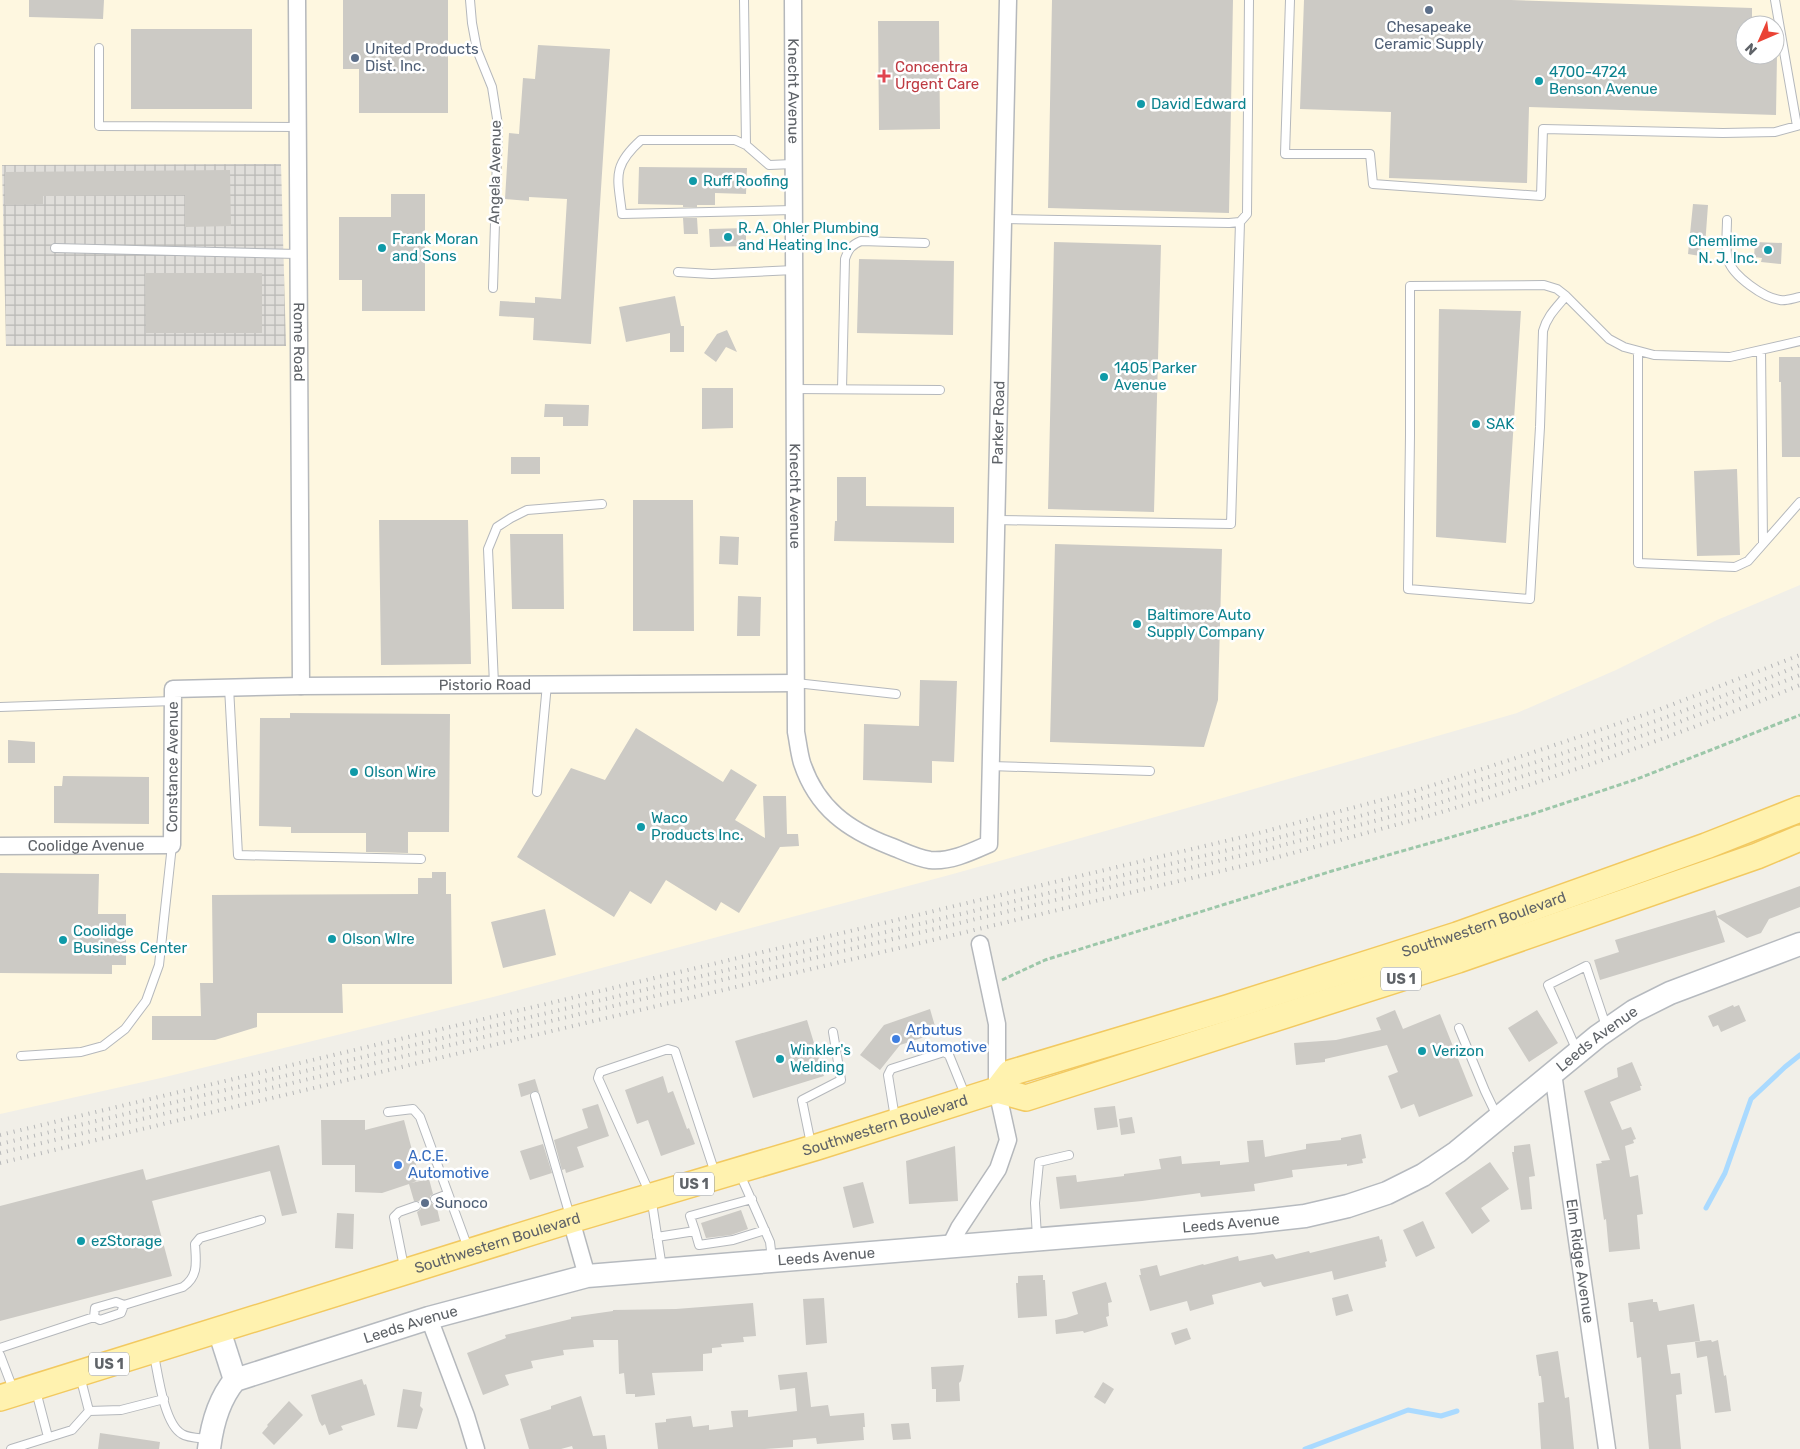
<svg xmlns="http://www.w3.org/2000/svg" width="1800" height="1449" viewBox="0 0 1800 1449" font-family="Rubik,sans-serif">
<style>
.commercial{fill:#fef7e0;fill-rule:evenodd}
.industrial{fill:url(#industrial-grid)}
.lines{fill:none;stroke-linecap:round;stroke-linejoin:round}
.stream{stroke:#aadaff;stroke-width:5}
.building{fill:#cccac5}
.lane-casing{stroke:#b5b8bc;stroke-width:10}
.street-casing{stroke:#b5b8bc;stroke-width:19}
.secondary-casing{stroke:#b6babf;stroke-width:25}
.primary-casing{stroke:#f2c960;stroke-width:28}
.path{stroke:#9cc7a9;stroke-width:3;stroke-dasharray:5 2.5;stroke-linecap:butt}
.lane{stroke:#fff;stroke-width:8}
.street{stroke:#fff;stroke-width:16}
.secondary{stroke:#fff;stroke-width:22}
.primary{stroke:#fff2af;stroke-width:25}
.rail{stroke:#b6b7b8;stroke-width:4;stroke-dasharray:1 6;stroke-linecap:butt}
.service-dot{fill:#5c6f8a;stroke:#fff;stroke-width:2}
.health-dot{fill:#e0444e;stroke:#fff;stroke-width:2}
.culture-dot{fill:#0f9aa8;stroke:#fff;stroke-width:2}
.shop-dot{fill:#3f7fe0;stroke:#fff;stroke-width:2}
.labels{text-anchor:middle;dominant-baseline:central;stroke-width:5;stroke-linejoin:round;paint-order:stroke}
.shield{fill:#fff;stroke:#8f9295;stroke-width:1}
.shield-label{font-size:14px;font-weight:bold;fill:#5f6368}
.service-label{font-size:15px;fill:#4e5e75;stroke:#fff;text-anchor:start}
.health-label{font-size:15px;fill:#be3a42;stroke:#fff;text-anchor:start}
.culture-label{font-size:15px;fill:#0d838f;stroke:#fff;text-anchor:start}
.street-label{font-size:15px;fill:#5f6368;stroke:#fff}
.shop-label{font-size:15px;fill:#366cbe;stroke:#fff;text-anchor:start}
</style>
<defs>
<pattern id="industrial-grid" width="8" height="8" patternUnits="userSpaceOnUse" patternTransform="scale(1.25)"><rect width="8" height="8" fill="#e0deda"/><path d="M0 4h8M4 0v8" fill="none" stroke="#b9b8b5"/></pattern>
</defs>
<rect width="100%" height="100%" fill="#f1efe8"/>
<!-- commercial -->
<path class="commercial" d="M0,0H1800V585L1717,620L1616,670L1517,713L1226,797L953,874L493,997L161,1078L0,1114ZM1745,25H1775V55H1745Z"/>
<!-- industrial -->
<path class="industrial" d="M281,164L286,346H6L2,165Z"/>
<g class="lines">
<!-- stream -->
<path class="stream" d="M1706,1208L1725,1173L1751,1099L1785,1067L1800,1055
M1305,1449L1408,1410L1441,1416L1457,1411"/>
</g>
<!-- building -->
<path class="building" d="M29,0H104L103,19L29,17Z
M343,0H448V113H359V69H343Z
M1052,0H1233L1229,213L1048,208Z
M1304,0H1511L1752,8V25H1745V55H1777L1776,115L1529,107L1527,183L1389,178L1391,112L1300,109Z
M878,21H939L940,129L879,130Z
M131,29H252V109H131Z
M538,45L610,49L591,344L533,340L534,318L499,316L500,301L535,303V297L561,299L567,199L529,197V201L505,199L509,133L519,134L523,78L535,79Z
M639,167L747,168L746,194L715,193V205H697V207H683V205L638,204Z
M230,170L231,226L185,227V195L43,196V204L5,205V172Z
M391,194H425V311H362V280H339V217H391Z
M1693,204L1708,205L1705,246L1701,245L1700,256L1688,254Z
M683,218H697L698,234H684Z
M746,228V246L710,247L709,229Z
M1054,242L1161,245L1154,512L1048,509Z
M1755,242L1782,243L1781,264L1761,262L1762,258L1754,257Z
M859,259L954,261L953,335L857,333Z
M145,273H262V333H146Z
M675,296L681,326H684V352H670V333L626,342L619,307Z
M1439,309L1521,311L1506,543L1436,537Z
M727,330L737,352L726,347L716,362L704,353L717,334Z
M1779,357H1800V457H1782L1781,382H1779Z
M702,388H733V428L702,429Z
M545,404L589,405L588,426H563V417H544Z
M511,457H540V474H511Z
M1737,469L1740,555L1697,556L1694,471Z
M837,477H866V506L954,507V543L834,541L835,521H837Z
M633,500H693L694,631H633Z
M379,520H468L471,664L381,665Z
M510,534H563L564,609H512Z
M720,536L739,537L738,565L719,564Z
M1055,544L1222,549L1218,700L1204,747L1050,742Z
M738,596L761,597L760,636H737Z
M920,680L957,681L954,762L932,761V783L863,780L864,724L919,726Z
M290,713L450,714L449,832H408V853L366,852V833H291V827L259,826L260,718H290Z
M636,728L723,782L731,769L757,785L735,820L765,838L763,796H786L787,834H798L799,846L780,847L739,913L721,902L716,911L666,880L651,904L630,891L614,917L517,857L571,768L605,780Z
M8,740L35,742V763H8Z
M63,776L149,777V824L54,823V786H62Z
M432,872H446V894H451L452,984H342L343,1013H257V1027L215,1040H152V1016H201L200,983H213L212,895L418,894V878H432Z
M0,873L99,874L98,914H126V965H112V974L0,973Z
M1800,886V907L1769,919L1761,933L1747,938L1717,917L1725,942L1600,980L1594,960L1619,952L1615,940L1715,910L1717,916Z
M545,909L556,955L503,968L491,922Z
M1733,1005L1734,1007L1739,1005L1746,1021L1721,1032L1718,1025L1713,1027L1708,1016Z
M930,1009L937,1033L900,1045L880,1070L860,1055L884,1025Z
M1395,1010L1403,1029L1440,1014L1473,1096L1419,1117L1414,1104L1401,1109L1388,1076L1398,1072L1387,1045L1325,1059V1062L1296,1065L1294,1043L1336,1040L1381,1030L1376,1018Z
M1537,1010L1558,1043L1529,1062L1508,1028Z
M807,1020L824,1076L753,1098L735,1041Z
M1632,1062L1642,1086H1640L1641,1090L1610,1102L1622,1130L1631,1127L1636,1139L1633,1140L1634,1143L1625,1146L1630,1177L1638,1175L1643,1214L1637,1215L1640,1249L1609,1252L1606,1219L1604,1220L1596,1164L1602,1163L1601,1161L1610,1160L1584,1091L1618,1077L1617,1068Z
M663,1076L668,1093L673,1091L687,1129L689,1128L695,1144L661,1156L648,1120L637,1124L625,1090Z
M535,1079L539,1092L534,1091L530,1094L521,1097L518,1084Z
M598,1104L609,1136L577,1147L584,1167L566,1173L565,1169L562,1170L554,1140L588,1128L582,1109Z
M1115,1106L1118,1127L1097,1130L1094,1108Z
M1132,1117L1135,1133L1121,1135L1119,1119Z
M321,1120H365V1130L404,1120L420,1180L411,1183L429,1179L433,1194L430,1196V1201L432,1204H436L440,1221L421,1226L417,1212L421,1209V1205L419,1201H414L409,1184L382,1193L355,1192V1165H322Z
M1361,1134L1366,1158L1362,1159L1363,1163L1347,1166V1164L1292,1170L1293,1177L1254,1184L1255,1191L1201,1197L1200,1193L1142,1201L1060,1209L1056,1177L1076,1175L1077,1182L1124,1176V1174L1161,1169L1159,1159L1181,1156L1182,1164L1220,1161V1165L1249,1162L1247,1141L1263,1140L1265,1157L1306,1149V1144L1341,1140V1138Z
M543,1144L552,1173L530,1180L520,1151Z
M1530,1144L1535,1176L1529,1177L1532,1209L1521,1210L1512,1152H1514V1146Z
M279,1145L297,1213L282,1216L270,1171L152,1201L172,1276L0,1321V1206L143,1169L146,1180Z
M955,1146L958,1201L909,1204L906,1161Z
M1490,1162L1509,1189L1481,1208L1490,1221L1472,1234L1445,1193Z
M863,1182L874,1223L853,1228L843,1187Z
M741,1210L748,1229L731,1235L706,1238L701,1223Z
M337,1213L354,1214L353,1249L335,1248Z
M1423,1221L1435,1248L1416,1257L1403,1230Z
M1379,1236L1380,1240L1382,1239L1387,1261L1385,1262L1386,1267L1334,1280L1332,1271L1264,1287L1262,1285L1261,1282L1212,1295L1214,1304L1190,1311L1187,1301L1150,1311L1139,1275H1141L1140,1269L1157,1265L1160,1276L1203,1264L1204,1265L1238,1256L1239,1261L1273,1254L1276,1259L1309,1251L1310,1253Z
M1043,1275V1280H1045L1047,1316L1018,1318L1016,1283H1018V1276Z
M1106,1282L1112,1302L1108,1303L1109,1316L1106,1317L1108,1326L1084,1333L1083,1331L1056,1334L1055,1320L1066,1318L1078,1314L1072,1292Z
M1348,1294L1353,1311L1336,1316L1332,1298Z
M824,1298L827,1343L806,1345L803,1299Z
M1653,1299V1302H1657L1659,1311L1694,1304L1700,1341L1667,1345L1671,1374L1680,1373L1682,1394L1676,1395L1681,1449H1649L1641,1357L1637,1358L1633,1322H1630L1628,1303Z
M753,1303L756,1336L743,1337L744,1342L721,1344L722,1347L712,1348V1353L703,1354V1371L652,1373L655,1395L635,1397V1394H626L624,1373L619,1374L618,1340H593L594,1347L563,1350L564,1355L531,1361L533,1368L505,1375L509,1385L483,1395L467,1353L506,1338L505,1335L571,1319V1317L613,1311V1310L676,1309Z
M1187,1328L1191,1339L1175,1345L1171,1333Z
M1711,1340L1712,1342L1718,1340L1724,1376L1726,1375L1731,1411L1715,1413L1707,1356L1697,1358L1695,1342Z
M1558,1351L1565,1398L1569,1397L1574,1449H1541L1538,1403L1544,1402L1541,1376H1539L1536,1355Z
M964,1365L961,1381L959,1383L960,1401L936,1402V1389H932L931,1367Z
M807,1372L811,1407L828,1405L830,1416L864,1413L865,1427H863L864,1440L817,1444L816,1438L793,1440V1447L765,1449H658L655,1423L666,1422V1419L691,1416L693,1427L709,1425V1430L733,1427L731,1411L748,1410V1417L797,1411L795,1388L780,1390L778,1375Z
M362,1379L364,1385L366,1384L375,1415L341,1426L343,1430L329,1435L325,1424L322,1426L319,1421L311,1395Z
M1103,1382L1114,1389L1105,1404L1094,1397Z
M403,1389L422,1392L420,1406L423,1409L417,1429L397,1427Z
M581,1396L593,1436L605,1435L607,1449H573L572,1446L561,1449H529L520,1419L551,1409V1406Z
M289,1401L303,1415L274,1445L262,1433L268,1426L267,1425Z
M909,1423L911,1439L893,1440L891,1424Z
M100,1433L160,1442L159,1449H98Z"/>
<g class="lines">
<!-- lane casing -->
<g class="lane-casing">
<path id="lane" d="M470,0L472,23L477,50L492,87L498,125L493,288
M744,0L746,145
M1290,0L1285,154H1370L1373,184L1541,196L1543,129L1723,133L1775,132L1800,125
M1775,0L1797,126
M99,48V126L298,127
M793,164L769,165L746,145L735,140H641C611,167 618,178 622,214L793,210
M1003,219L1229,223L1240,222L1247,214L1249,0
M1727,220C1727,231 1725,249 1728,260C1733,276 1764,298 1780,300C1786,301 1794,298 1800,297
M55,248L298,254
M678,272L712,274L794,270
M1566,296C1557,307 1547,316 1543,331L1540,427L1530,599L1408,589L1410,435V286L1544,285L1557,289L1566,296L1609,339L1624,347L1654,355L1730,357L1800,341
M1761,350L1763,543
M1638,351V563L1735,567L1748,561L1800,502
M794,389L940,390
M842,389L845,259C848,250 851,245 861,241L925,243
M996,520L1231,524L1240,222
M796,683L896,694
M494,684L488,549L497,527L511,518L527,510L602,504
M229,687L238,855L421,859
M0,707L173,701
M990,766L1150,771
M537,792L547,684
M1459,1028L1485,1091L1497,1116
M1577,1051L1548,985L1586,966L1606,1026
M21,1056L81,1052L103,1046L125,1029L146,1001L159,965L172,845
M535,1096L570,1216
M388,1112L413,1109L420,1117L468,1248
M895,1118L888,1075L891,1069L944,1052L949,1055L966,1097
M811,1144L802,1100L841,1080L833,1032
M739,1172L770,1242L772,1259
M435,1199L448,1194
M695,1231L690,1216L752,1199
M657,1237L695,1231L699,1245L733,1240L765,1230
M1037,1237L1035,1203L1039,1162L1069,1155
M404,1267L394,1217L399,1212L416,1206
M662,1268L651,1196L598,1078L600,1072L668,1049L675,1051L715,1173
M94,1317L95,1308L116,1302L124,1305L183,1287C199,1276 196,1262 195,1244L200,1238L261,1220
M0,1348L94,1317L100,1320L121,1313L124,1305
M0,1355L13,1389
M154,1355C158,1374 164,1424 182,1434C188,1438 200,1438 208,1439
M80,1376L89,1411L121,1410L164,1399
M36,1391L48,1437
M11,1449L72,1430L89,1411"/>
</g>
<!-- street casing -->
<g class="street-casing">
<g id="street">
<path id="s1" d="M297,0L301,686"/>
<path id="s2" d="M793,0L796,732C798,742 799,753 802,763C817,808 848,830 890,846C903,851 916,858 930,860C950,862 971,852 989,844L1008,0"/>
<path id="s3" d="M0,846L172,845L173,689L301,686L796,683"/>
<path id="s4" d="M1553,1073L1607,1449"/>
<path d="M571,1220L587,1276"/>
<path d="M950,1246L959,1228L998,1169L1008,1140L997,1090V1024L980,944"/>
<path d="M429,1318L466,1416L476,1449"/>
</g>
</g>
<!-- secondary casing -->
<g class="secondary-casing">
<g id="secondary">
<path d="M219,1330L235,1380"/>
<path id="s5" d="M209,1449C212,1424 219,1399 235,1380L429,1318L587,1276L1252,1222L1305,1216L1348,1206L1387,1193L1423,1175L1457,1152L1598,1036L1634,1011L1670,993L1800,944"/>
</g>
</g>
<!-- primary casing -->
<g class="primary-casing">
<g id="primary">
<path id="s6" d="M997,1090L1010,1073L1227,1008L1457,935L1706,846L1800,809"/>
<path id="s7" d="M0,1398L571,1220L817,1147L997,1090L1026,1098L1458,960L1757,856L1800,838"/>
</g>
</g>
<!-- path -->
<path class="path" d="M1002,980L1045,960L1332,871L1532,814L1637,779L1800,715"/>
<!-- lane -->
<use href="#lane" class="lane"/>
<!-- street -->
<use href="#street" class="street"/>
<!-- secondary -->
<use href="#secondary" class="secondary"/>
<!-- primary -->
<use href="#primary" class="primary"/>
<!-- rail -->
<path class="rail" d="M0,1135L1259,833L1415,791L1531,753L1658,710L1800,655
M0,1144L1262,842C1314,828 1367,815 1418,799C1547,760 1676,717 1800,665
M0,1153L1264,850L1420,809L1539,771L1664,728L1800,675
M0,1163L1267,860C1318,846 1370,832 1421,818C1549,781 1676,736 1800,685"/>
</g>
<!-- markers -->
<g class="service-dot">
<circle cx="1429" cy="10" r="5"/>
<circle cx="355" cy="58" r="5"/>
<circle cx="425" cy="1203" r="5"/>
</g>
<path class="health-dot" d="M881.5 68.5h5v5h5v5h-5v5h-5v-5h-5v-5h5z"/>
<g class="culture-dot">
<circle cx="1539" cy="81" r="5"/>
<circle cx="1141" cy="104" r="5"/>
<circle cx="693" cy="181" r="5"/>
<circle cx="728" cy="237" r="5"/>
<circle cx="382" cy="248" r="5"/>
<circle cx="1768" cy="250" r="5"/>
<circle cx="1104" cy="377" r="5"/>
<circle cx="1476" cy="424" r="5"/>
<circle cx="1137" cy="624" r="5"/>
<circle cx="354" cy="772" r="5"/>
<circle cx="641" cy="827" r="5"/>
<circle cx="332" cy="939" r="5"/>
<circle cx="63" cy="940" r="5"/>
<circle cx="1422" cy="1051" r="5"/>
<circle cx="780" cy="1059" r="5"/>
<circle cx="81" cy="1241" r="5"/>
</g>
<g class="shop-dot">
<circle cx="896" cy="1039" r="5"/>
<circle cx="398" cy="1165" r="5"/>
</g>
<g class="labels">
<!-- shield labels -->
<g class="shield">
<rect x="1381" y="967.5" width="40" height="23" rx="4"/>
<rect x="674" y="1172.5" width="40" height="23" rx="4"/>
<rect x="89" y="1352.5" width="40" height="23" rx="4"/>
</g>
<g class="shield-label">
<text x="1401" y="979">US 1</text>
<text x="694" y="1184">US 1</text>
<text x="109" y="1364">US 1</text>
</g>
<!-- service labels -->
<g class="service-label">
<text x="1429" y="27" text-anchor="middle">Chesapeake<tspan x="1429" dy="17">Ceramic Supply</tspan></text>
<text x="365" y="49">United Products<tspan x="365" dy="17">Dist. Inc.</tspan></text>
<text x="435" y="1203">Sunoco</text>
</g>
<!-- health labels -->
<g class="health-label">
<text x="895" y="67">Concentra<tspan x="895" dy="17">Urgent Care</tspan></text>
</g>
<!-- culture labels -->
<g class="culture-label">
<text x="1549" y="72">4700-4724<tspan x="1549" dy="17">Benson Avenue</tspan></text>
<text x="1151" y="104">David Edward</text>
<text x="703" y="181">Ruff Roofing</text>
<text x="738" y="228">R. A. Ohler Plumbing<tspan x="738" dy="17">and Heating Inc.</tspan></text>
<text x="392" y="239">Frank Moran<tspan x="392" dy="17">and Sons</tspan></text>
<text x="1758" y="241" text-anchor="end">Chemlime<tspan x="1758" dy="17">N. J. Inc.</tspan></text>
<text x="1114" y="368">1405 Parker<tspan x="1114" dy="17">Avenue</tspan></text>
<text x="1486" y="424">SAK</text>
<text x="1147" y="615">Baltimore Auto<tspan x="1147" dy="17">Supply Company</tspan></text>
<text x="364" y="772">Olson Wire</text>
<text x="651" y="818">Waco<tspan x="651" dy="17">Products Inc.</tspan></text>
<text x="73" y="931">Coolidge<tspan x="73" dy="17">Business Center</tspan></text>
<text x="342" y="939">Olson WIre</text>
<text x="790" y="1050">Winkler's<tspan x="790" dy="17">Welding</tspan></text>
<text x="1432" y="1051">Verizon</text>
<text x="91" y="1241">ezStorage</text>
</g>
<!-- street labels -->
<g class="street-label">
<text stroke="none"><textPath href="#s2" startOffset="91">Knecht Avenue</textPath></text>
<text transform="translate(495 172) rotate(-89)">Angela Avenue</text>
<text stroke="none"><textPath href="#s1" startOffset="342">Rome Road</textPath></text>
<text stroke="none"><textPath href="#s2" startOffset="1415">Parker Road</textPath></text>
<text stroke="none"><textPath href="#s2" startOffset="496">Knecht Avenue</textPath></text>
<text stroke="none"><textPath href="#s3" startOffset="640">Pistorio Road</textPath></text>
<text stroke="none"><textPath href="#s3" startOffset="250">Constance Avenue</textPath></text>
<text stroke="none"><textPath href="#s3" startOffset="86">Coolidge Avenue</textPath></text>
<text stroke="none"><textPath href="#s6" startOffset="518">Southwestern Boulevard</textPath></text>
<text stroke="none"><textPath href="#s5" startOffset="1509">Leeds Avenue</textPath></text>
<text stroke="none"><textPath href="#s7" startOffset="926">Southwestern Boulevard</textPath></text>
<text stroke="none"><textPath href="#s5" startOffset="1088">Leeds Avenue</textPath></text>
<text stroke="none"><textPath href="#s7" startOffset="521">Southwestern Boulevard</textPath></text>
<text stroke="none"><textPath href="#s5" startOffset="682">Leeds Avenue</textPath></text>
<text stroke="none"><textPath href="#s4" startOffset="190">Elm Ridge Avenue</textPath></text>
<text stroke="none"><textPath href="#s5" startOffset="259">Leeds Avenue</textPath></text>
</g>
<!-- shop labels -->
<g class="shop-label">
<text x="906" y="1030">Arbutus<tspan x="906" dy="17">Automotive</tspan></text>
<text x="408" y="1156">A.C.E.<tspan x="408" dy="17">Automotive</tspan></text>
</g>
</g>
<!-- north arrow -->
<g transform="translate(1760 40) rotate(225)"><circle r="24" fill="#ffffff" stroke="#bfc1c3"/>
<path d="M0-4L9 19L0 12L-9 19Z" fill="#ea4335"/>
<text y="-8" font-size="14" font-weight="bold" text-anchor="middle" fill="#5f6368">N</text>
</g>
</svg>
